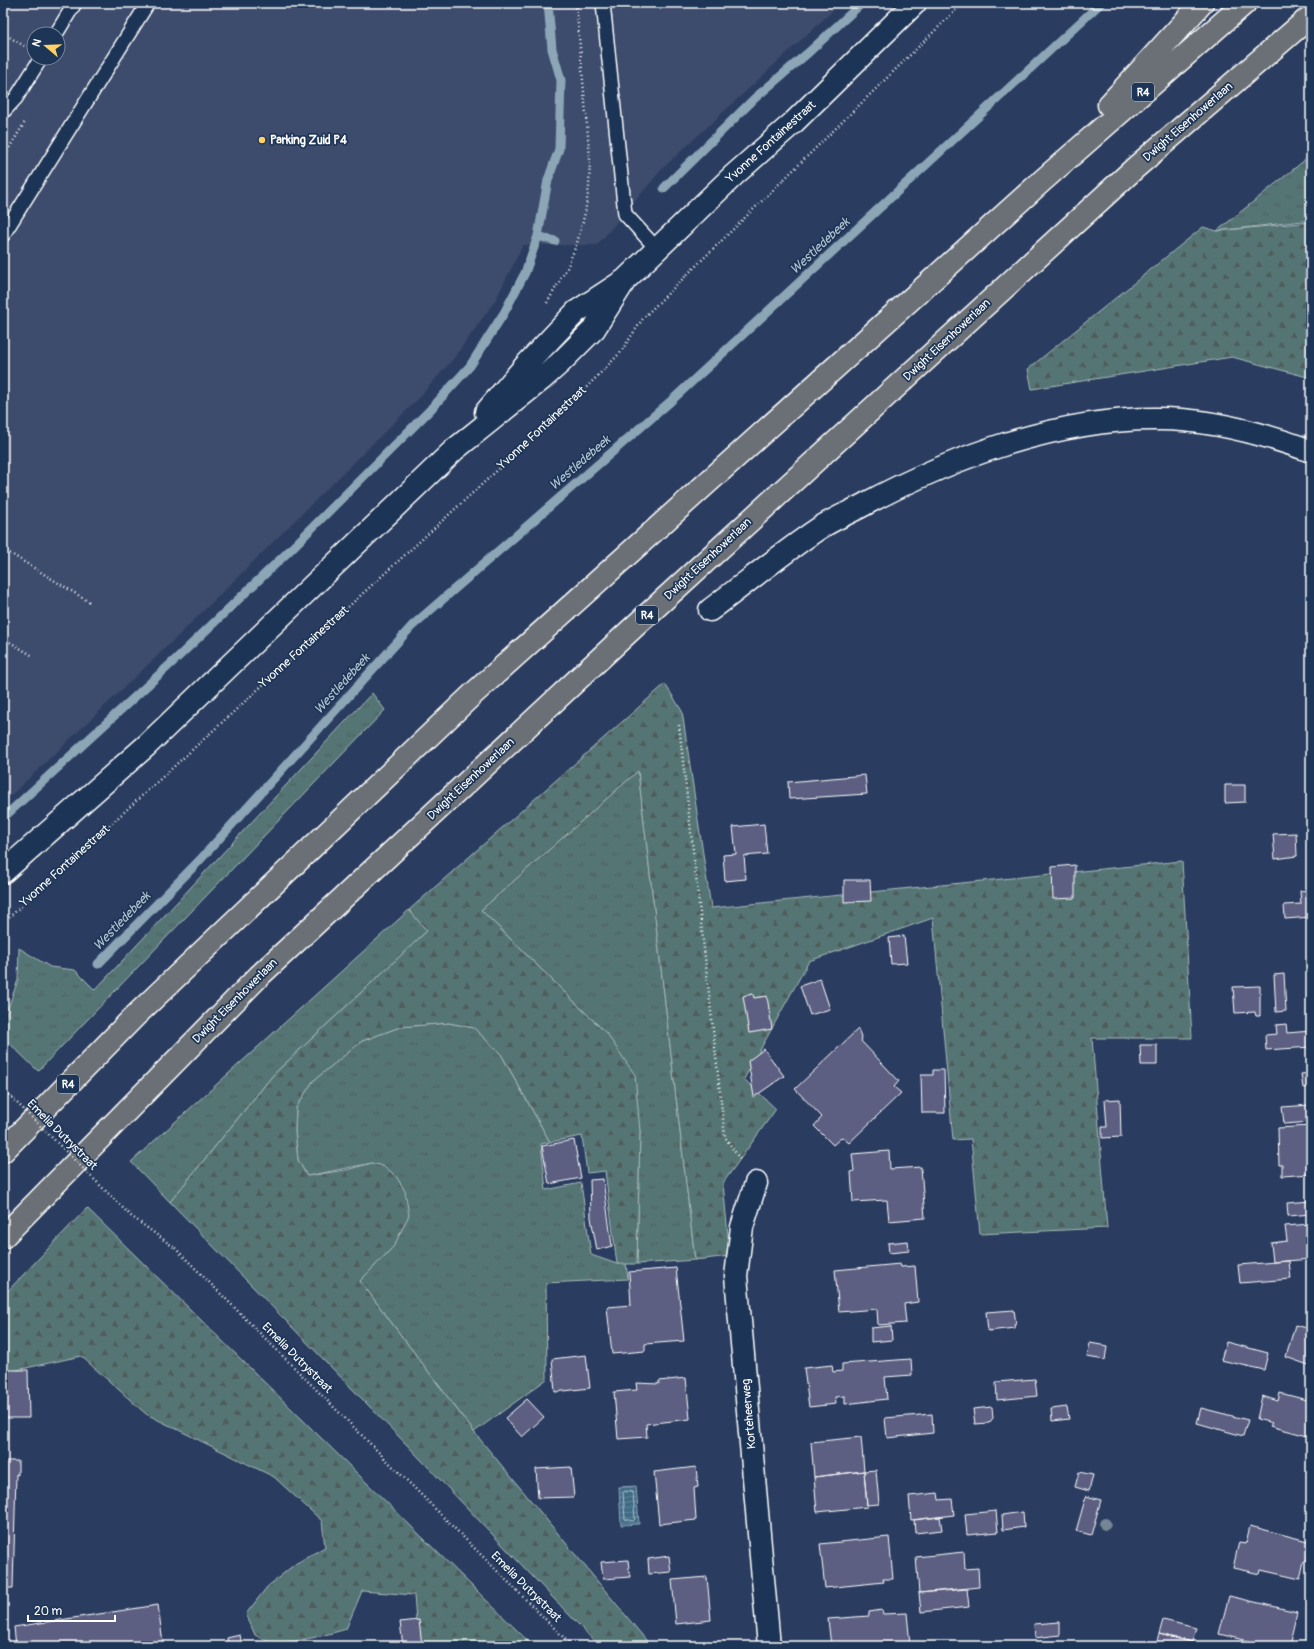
<svg xmlns="http://www.w3.org/2000/svg" width="1314" height="1649" viewBox="0 0 1314 1649" font-family="Pangolin,sans-serif">
<style>
.built{fill:#3d4b6d;fill-rule:evenodd}
.grass{fill:url(#grass-tufts);stroke:#aababa}
.forest{fill:url(#forest-firs);stroke:#aababa}
.water{fill:url(#water-rules);stroke:#8ca6b6}
.lines{fill:none;stroke-linecap:round;stroke-linejoin:round}
.shore{stroke:#b3c4cf;stroke-width:1}
.stream{stroke:#8ca6b6;stroke-width:9}
.building{fill:#5d5f82;stroke:#fff}
.service-casing{stroke:#fff;stroke-width:16}
.minor-casing{stroke:#fff;stroke-width:25}
.motorway-casing{stroke:#fff;stroke-width:25}
.path{stroke:#fff;stroke-width:2.5;stroke-dasharray:1 3;stroke-linecap:butt}
.service{stroke:#1d3557;stroke-width:13}
.minor{stroke:#1d3557;stroke-width:22}
.motorway{stroke:#6b6f74;stroke-width:22}
.path-bridge{stroke:#fff;stroke-width:2.5;stroke-dasharray:1 3;stroke-linecap:butt}
.tree{fill:#758695}
.poi-dot{fill:#ffd166;stroke:#1d3557;stroke-width:1.5}
.labels{text-anchor:middle;dominant-baseline:central;stroke-width:3.5;stroke-linejoin:round;paint-order:stroke}
.shield{fill:#1d3557;stroke:#bbc2cd;stroke-width:1}
.shield-label{font-size:11px;font-weight:bold;fill:#fff}
.street-label{font-size:12px;fill:#fff;stroke:#1d3557}
.poi-label{font-size:12px;font-weight:bold;fill:#fff;stroke:#1d3557;text-anchor:start}
.water-label{font-size:13px;font-style:italic;fill:#b3c4cf;stroke:#1d3557}
</style>
<defs>
<pattern id="grass-tufts" width="24" height="20" patternUnits="userSpaceOnUse"><rect width="24" height="20" fill="#547575"/><path d="M3 7l-1-3M5 7V3M7 7l1-3M15 17l-1-3M17 17v-4M19 17l1-3" fill="none" stroke="#4f5c5c"/></pattern>
<pattern id="forest-firs" width="22" height="20" patternUnits="userSpaceOnUse"><rect width="22" height="20" fill="#547575"/><path d="M5 1l3.5 6h-7zM16 11l3.5 6h-7z" fill="#4f5c5c"/></pattern>
<pattern id="water-rules" width="6" height="5" patternUnits="userSpaceOnUse"><rect width="6" height="5" fill="#406b86"/><path d="M0 2.5h6" fill="none" stroke="#5d8198"/></pattern>
</defs>
<rect width="100%" height="100%" fill="#2a3d60"/>
<filter id="ink" filterUnits="userSpaceOnUse"><feTurbulence type="fractalNoise" baseFrequency=".025" numOctaves="2"/><feDisplacementMap in="SourceGraphic" scale="8" xChannelSelector="R" yChannelSelector="G"/><feConvolveMatrix kernelMatrix="1 2 1 2 8 2 1 2 1" color-interpolation-filters="sRGB"/></filter>
<g filter="url(#ink)">
<!-- built -->
<path class="built" d="M3,3H841L663,168L597,245H523L495,301L454,358L416,401L175,639L3,803ZM34,34H58V58H34Z"/>
<!-- grass -->
<path class="grass" d="M1311,155V220L1217,231Z
M372,693L385,710L38,1071L3,1037V1022L18,980L19,948L50,967L75,970L95,990Z
M638,770L695,1260L637,1264L640,1131L607,1034L481,910Z
M409,910L428,930L274,1074L170,1202L131,1162Z
M449,1023L474,1028L501,1054L550,1142L541,1144L546,1190L581,1183L591,1255L617,1264L626,1263L628,1279L546,1283L547,1379L474,1432L360,1281L394,1246L372,1163L307,1176L298,1160L295,1131L296,1108L313,1081L362,1041L400,1027Z"/>
<!-- forest -->
<path class="forest" d="M1311,222V378L1232,357L1032,389L1028,369L1203,227L1217,231Z
M665,684L682,711L711,908L1182,861L1192,1038H1092L1107,1228L980,1234L971,1139L953,1140L933,918L809,961L744,1079L776,1109L723,1183L730,1256L695,1260L638,771L481,910L607,1034L635,1075L640,1131L637,1264H617L605,1171L587,1173L582,1136L550,1142L501,1054L474,1028L449,1023L400,1027L362,1041L313,1081L296,1108L295,1131L298,1160L307,1176L346,1170L372,1163L385,1167L396,1176L405,1191L409,1215L394,1246L360,1281L474,1432L651,1646H599L406,1444L170,1202L274,1074L427,931L409,910Z
M87,1208L533,1646H418L414,1595L362,1591L346,1629C331,1634 283,1646 269,1642C264,1640 259,1637 255,1635L246,1614L267,1587L295,1564L325,1547L322,1521L274,1477L146,1414L81,1356L3,1373V1296Z"/>
<!-- water -->
<path class="water" d="M636,1486L639,1524L621,1525L619,1487Z"/>
<g class="lines">
<!-- shore -->
<path class="shore" d="M625,1491L633,1492L635,1519L633,1521L625,1519L623,1493Z"/>
<!-- stream -->
<path class="stream" d="M664,188L755,98L809,52L862,3
M538,236L555,241
M3,818L175,660L288,552L431,409L470,366L504,313L525,273L538,236L548,180L559,149L561,80L552,49L548,3
M98,964L199,861L412,626L671,401L1101,3"/>
</g>
<!-- building -->
<path class="building" d="M865,775L867,794L789,799L788,782Z
M1225,785H1245V802L1225,803Z
M764,824L767,854L744,856L746,879L725,881L723,855L736,854L733,827Z
M1296,833L1297,856L1275,859L1273,834Z
M1075,865V898L1053,899L1052,867Z
M844,880H870L871,901L844,902Z
M1309,890L1311,917L1285,919L1284,905L1301,904L1300,891Z
M904,936L907,963L891,964L889,938Z
M1284,974L1286,1011L1276,1012L1274,975Z
M820,979L830,1009L810,1015L800,986Z
M1260,986V1016H1256L1255,1012L1235,1013L1233,987Z
M753,994L754,998L767,996L772,1029L749,1033L743,996Z
M1286,1024L1287,1033L1311,1031V1047L1266,1050L1265,1035L1277,1034L1276,1025Z
M858,1029L862,1039L861,1041L899,1081L894,1087L901,1093L849,1143L842,1137L833,1145L814,1126L822,1117L795,1089Z
M1140,1045H1157V1065H1141Z
M764,1049L784,1076L754,1097L748,1061Z
M933,1070H944L945,1113H922L921,1075H933Z
M1311,1073V1087L1303,1088L1301,1074Z
M1120,1099L1121,1137L1102,1138V1127H1107L1105,1100Z
M1311,1105V1122L1284,1124L1282,1107Z
M1311,1126V1174L1282,1176V1165H1279L1278,1128Z
M574,1140L581,1178L549,1184L542,1146Z
M889,1151L890,1169L921,1167L925,1218L889,1221L887,1200L853,1202L851,1172L854,1171L852,1154Z
M603,1179L612,1246L597,1250L591,1218L590,1180Z
M1311,1201V1214L1288,1216L1287,1203Z
M1311,1224V1259L1273,1262L1271,1243L1287,1241L1285,1226Z
M908,1241L909,1251L889,1253L888,1243Z
M1289,1261L1291,1279L1240,1283L1238,1265Z
M900,1264L901,1267L915,1266L918,1302L904,1304L906,1323L878,1325L877,1309L839,1312L835,1270Z
M676,1268L684,1341L645,1344V1351L612,1354L607,1307L631,1305L629,1272Z
M1014,1310L1016,1324H1014L1015,1328L988,1331L986,1312Z
M1295,1325L1311,1329V1366L1286,1357Z
M891,1326L892,1340L871,1342V1328Z
M1226,1342L1268,1353L1264,1370L1221,1360Z
M1090,1343L1107,1346L1105,1360L1087,1357Z
M586,1355L590,1388L555,1392L552,1359Z
M911,1359L912,1375L885,1377L887,1399L845,1404V1396L835,1397L836,1404L809,1407L804,1368L832,1365L833,1372L842,1371V1364Z
M3,1370H28L29,1418H3Z
M686,1378L690,1419L646,1424L647,1437L618,1439L614,1392L637,1390L636,1383L659,1384V1381Z
M1035,1379L1037,1396L997,1400L996,1382Z
M1280,1393L1311,1401V1437L1270,1426L1272,1423L1257,1419L1262,1396L1278,1401Z
M527,1399L544,1417L522,1437L505,1418Z
M992,1407L993,1418L989,1423L975,1424L973,1409Z
M1067,1407L1069,1419L1052,1421L1051,1409Z
M1201,1408L1248,1420L1243,1436L1197,1423Z
M932,1414L933,1433L887,1438L885,1418Z
M861,1437L864,1471L814,1477L811,1442Z
M3,1461H18V1475L16,1474L13,1588H3Z
M571,1467L574,1497L538,1498L536,1469Z
M696,1467L698,1487L694,1488L696,1520L659,1524L654,1472Z
M876,1470L879,1504L867,1505L864,1471Z
M864,1471L867,1507L817,1512L814,1477Z
M1079,1472L1093,1475L1089,1491L1075,1487Z
M938,1493L939,1500L952,1499L954,1515L911,1520L909,1496Z
M1086,1496L1101,1500L1091,1535L1076,1531Z
M996,1511L998,1532L967,1535L965,1514Z
M1023,1512L1024,1527L1003,1530L1002,1515Z
M940,1517L942,1530L915,1533L914,1520Z
M1250,1526L1311,1542L1307,1561H1304L1300,1579L1261,1570L1260,1574L1233,1568L1239,1542L1246,1543Z
M889,1537L893,1579H883L884,1582L825,1588L820,1544Z
M964,1552L965,1569L978,1568L979,1587L919,1593L916,1557Z
M669,1556L671,1572L649,1574L648,1559Z
M628,1560L630,1577L603,1579L601,1562Z
M707,1577L711,1620L676,1624L672,1580Z
M967,1589L969,1607L921,1612L919,1593Z
M1229,1596L1297,1612L1289,1646H1268L1219,1634Z
M158,1605L163,1644L147,1646H16L14,1627Z
M882,1610L883,1614L907,1613L910,1645L930,1643V1646H831L828,1619L869,1616V1612Z
M419,1620L422,1646H403L400,1622Z
M1163,1620L1196,1628L1192,1642L1159,1634Z
M1060,1622V1635L1035,1638L1034,1624Z
M1159,1634L1192,1642L1191,1646H1155Z
M240,1635L242,1646H228L227,1638Z"/>
<g class="lines">
<!-- service casing -->
<g class="service-casing">
<path id="service" d="M603,3L625,214L657,249
M56,34L75,3
M3,112L16,98L41,58
M3,235L148,3"/>
</g>
<!-- minor casing -->
<g class="minor-casing">
<path id="minor" d="M486,412L525,366L576,312L625,280L734,175L794,122L915,3
M710,610C746,583 781,554 818,529C833,519 851,512 867,503C953,457 1059,418 1158,419C1210,419 1262,433 1311,451
M3,872L146,746L454,450L542,379L561,362L594,329L625,280
M756,1183L742,1227L736,1276L769,1646"/>
</g>
<!-- motorway casing -->
<g class="motorway-casing">
<path id="motorway" d="M1109,105L1202,3
M3,1151L134,1017L473,694L1042,181L1245,3
M3,1237L259,976L635,626L1135,168L1311,16"/>
</g>
<!-- path -->
<path class="path" d="M3,33L24,46
M3,158L25,122
M547,303L567,268L577,243L585,213L589,187L590,158L576,3
M3,549L91,603
M3,638L33,656
M679,725L725,1137L741,1161
M3,923L573,401L620,353L644,317L963,3
M175,1248L572,1646"/>
<!-- service -->
<use href="#service" class="service"/>
<!-- minor -->
<use href="#minor" class="minor"/>
<!-- motorway -->
<use href="#motorway" class="motorway"/>
<!-- path-bridge -->
<path class="path-bridge" d="M3,1089L131,1216L175,1248"/>
</g>
<!-- trees -->
<circle class="tree" cx="1105" cy="1524" r="6"/>
</g>
<!-- markers -->
<circle class="poi-dot" cx="262" cy="140" r="4"/>
<g class="labels">
<!-- shield labels -->
<g class="shield">
<rect x="1132" y="83" width="22" height="18" rx="3"/>
<rect x="636" y="606" width="22" height="18" rx="3"/>
<rect x="57" y="1075" width="22" height="18" rx="3"/>
</g>
<g class="shield-label">
<text x="1143" y="92">R4</text>
<text x="647" y="615">R4</text>
<text x="68" y="1084">R4</text>
</g>
<!-- street labels -->
<g class="street-label">
<text transform="translate(1188 122) rotate(-41)">Dwight Eisenhowerlaan</text>
<text transform="translate(771 142) rotate(-42)">Yvonne Fontainestraat</text>
<text transform="translate(947 340) rotate(-43)">Dwight Eisenhowerlaan</text>
<text transform="translate(542 428) rotate(-43)">Yvonne Fontainestraat</text>
<text transform="translate(708 559) rotate(-43)">Dwight Eisenhowerlaan</text>
<text transform="translate(304 647) rotate(-42)">Yvonne Fontainestraat</text>
<text transform="translate(471 779) rotate(-43)">Dwight Eisenhowerlaan</text>
<text transform="translate(65 866) rotate(-42)">Yvonne Fontainestraat</text>
<text transform="translate(235 1001) rotate(-45)">Dwight Eisenhowerlaan</text>
<text transform="translate(62 1135) rotate(45)">Emelia Dutrystraat</text>
<text transform="translate(297 1358) rotate(45)">Emelia Dutrystraat</text>
<text transform="translate(749 1414) rotate(-95)">Korteheerweg</text>
<text transform="translate(526 1587) rotate(45)">Emelia Dutrystraat</text>
</g>
<!-- poi labels -->
<g class="poi-label">
<text x="270" y="140">Parking Zuid P4</text>
</g>
<!-- water labels -->
<g class="water-label">
<text transform="translate(820 246) rotate(-43)">Westledebeek</text>
<text transform="translate(580 463) rotate(-41)">Westledebeek</text>
<text transform="translate(342 684) rotate(-48)">Westledebeek</text>
<text transform="translate(122 921) rotate(-46)">Westledebeek</text>
</g>
</g>
<!-- margin -->
<rect width="1314" height="1649" fill="none" stroke="#1d3557" stroke-width="16"/>
<rect x="8" y="8" width="1298" height="1633" fill="none" stroke="#fff" stroke-width="1.5" filter="url(#ink)"/>
<!-- north arrow -->
<g transform="translate(46 46) rotate(289)"><circle r="19" fill="#1d3557" stroke="#77869a"/>
<path d="M0-3L7 15L0 10L-7 15Z" fill="#ffd166"/>
<text y="-6" font-size="11" font-weight="bold" text-anchor="middle" fill="#ffffff">N</text>
</g>
<!-- scale -->
<path d="M28 1615v6h87v-6" fill="none" stroke="#ffffff" stroke-width="2"/>
<text x="34" y="1615" font-size="12" fill="#ffffff" stroke="#1d3557" stroke-width="3" paint-order="stroke">20 m</text>
</svg>
